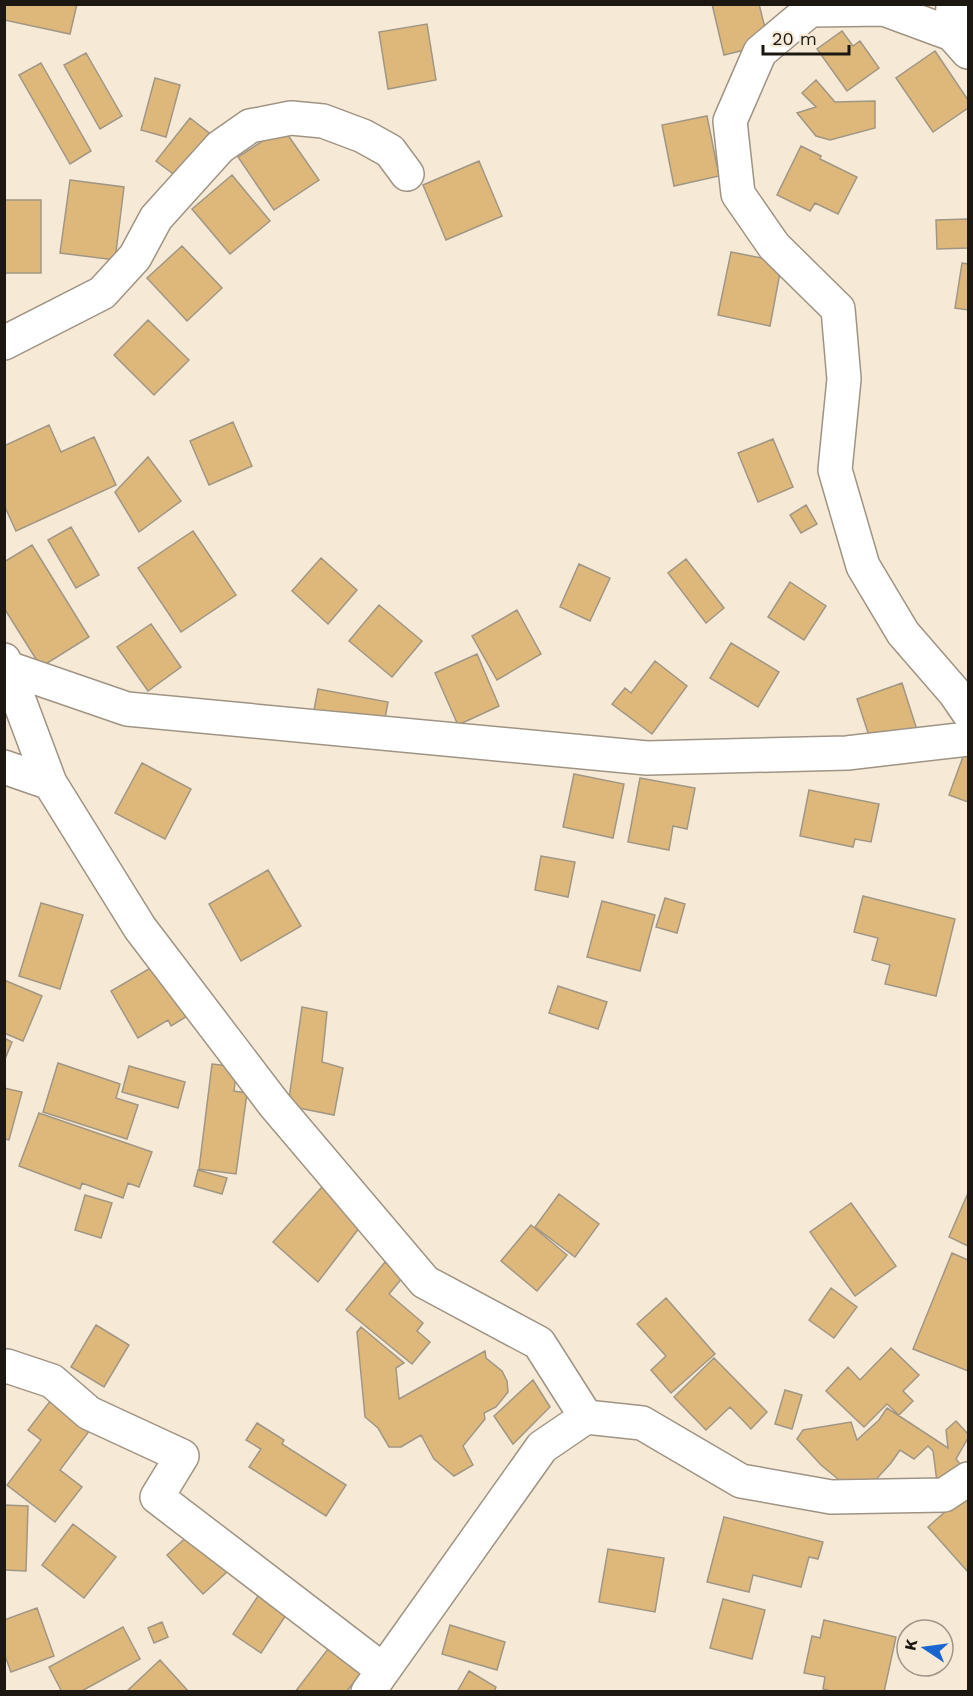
<svg xmlns="http://www.w3.org/2000/svg" width="973" height="1696" viewBox="0 0 973 1696" font-family="'Work Sans',sans-serif">
<style>
.building{fill:#deb87b;stroke:#a19684;stroke-width:1.5}
.lines{fill:none;stroke-linecap:round;stroke-linejoin:round}
.minor-casing{stroke:#9f9483;stroke-width:36}
.minor{stroke:#fff;stroke-width:33}
</style>
<rect width="100%" height="100%" fill="#f6ead7"/>
<!-- building -->
<path class="building" d="M4,4H77L70,34L4,20Z
M712,4H759L769,44L724,55Z
M427,24L436,80L388,89L379,32Z
M842,31L853,46L860,41L879,68L847,91L817,49Z
M935,51L968,100V108L933,132L896,78Z
M86,53L122,116L100,129L64,65Z
M41,63L91,151L70,164L19,75Z
M155,78L180,85L166,137L141,130Z
M816,80L835,102L875,101V128L830,140L816,136L797,113L816,107L802,93Z
M707,116L719,176L674,186L662,125Z
M190,118L213,136L180,179L156,161Z
M283,128L319,180L274,210L238,157Z
M801,146L821,156L820,159L857,177L838,214L815,203L810,211L777,195Z
M479,161L502,216L446,240L423,185Z
M232,175L270,221L230,254L192,209Z
M70,180L124,187L115,260L60,253Z
M4,200H41V273H4Z
M968,219V248L937,249L936,220Z
M182,246L222,288L187,321L147,278Z
M731,252L782,262L770,326L718,315Z
M962,263L968,264V310L955,308Z
M148,320L189,360L154,395L114,355Z
M233,422L252,466L209,485L190,441Z
M49,425L61,452L94,437L116,485L16,531L4,505V446Z
M773,439L793,487L758,502L738,453Z
M148,457L181,501L139,532L115,492Z
M806,505L817,524L801,533L790,515Z
M71,527L99,575L76,588L48,540Z
M193,531L236,595L181,632L138,568Z
M32,545L89,637L41,667L4,608V562Z
M321,558L357,590L328,624L292,591Z
M686,559L724,608L706,623L668,573Z
M579,564L610,578L590,621L560,607Z
M790,582L826,606L804,640L768,617Z
M379,605L422,641L392,677L349,641Z
M517,610L541,654L497,680L472,636Z
M151,624L181,667L148,691L117,647Z
M731,643L779,672L758,707L710,678Z
M477,654L499,706L458,725L435,673Z
M655,661L687,686L652,734L612,704L625,688L631,693Z
M902,683L917,730L872,745L857,699Z
M318,689L388,702L384,724L314,710Z
M968,743V802L949,795Z
M142,763L191,789L165,839L115,813Z
M574,774L624,784L613,838L563,827Z
M640,778L695,788L687,829L673,826L669,850L628,842Z
M809,790L879,804L871,842L855,839L853,847L800,836Z
M541,856L575,862L568,897L535,890Z
M268,870L301,926L241,961L209,904Z
M863,896L955,919L936,996L885,984L890,965L872,960L878,938L854,932Z
M665,898L685,904L677,933L656,927Z
M602,901L655,915L640,971L587,957Z
M41,903L83,915L60,989L19,976Z
M159,963L189,1015L171,1026L168,1020L138,1038L111,991Z
M4,980L42,996L23,1041L4,1033Z
M558,986L607,1002L598,1029L549,1013Z
M302,1007L327,1012L322,1062L343,1068L334,1115L288,1106Z
M4,1038L12,1042L5,1059H4Z
M58,1063L120,1084L116,1098L138,1105L127,1139L43,1112Z
M212,1064L237,1067L234,1091L247,1093L236,1174L199,1169Z
M129,1066L185,1082L178,1108L122,1092Z
M4,1088L22,1092L9,1140L4,1139Z
M39,1113L152,1152L139,1187L128,1183L123,1198L82,1183L80,1189L19,1166Z
M198,1170L227,1178L222,1194L194,1186Z
M329,1179L366,1219L318,1282L273,1242Z
M968,1193V1246L949,1237Z
M559,1194L599,1224L575,1257L535,1227Z
M85,1195L112,1203L101,1238L75,1230Z
M851,1203L896,1266L855,1296L810,1232Z
M531,1225L567,1255L537,1291L501,1261Z
M952,1253L968,1260V1371L913,1349Z
M385,1262L403,1277L389,1294L423,1323L417,1331L430,1342L412,1364L346,1310Z
M831,1288L857,1307L834,1338L809,1320Z
M666,1298L715,1354L671,1393L651,1370L666,1356L637,1324Z
M96,1325L129,1345L104,1387L71,1367Z
M361,1327L404,1363L396,1368L399,1399L485,1351L486,1358L502,1371L507,1381L508,1392L496,1407L484,1413L485,1419L463,1446L473,1465L454,1476L434,1459L421,1435L401,1447H389L378,1428L365,1417L357,1332Z
M891,1348L919,1375L903,1391L913,1401L899,1415L887,1404L864,1427L826,1391L848,1367L860,1380Z
M714,1358L767,1412L751,1429L730,1407L706,1430L674,1397Z
M533,1380L550,1407L513,1444L494,1416Z
M785,1390L802,1395L792,1429L775,1424Z
M51,1400L90,1430L60,1470L82,1487L55,1522L7,1485L41,1440L28,1430Z
M887,1408L948,1448L946,1430L956,1421L968,1434V1438L956,1459L965,1470L938,1490L933,1451L928,1446L914,1459L900,1450L891,1463L867,1489L839,1494L838,1479L821,1465L797,1439L803,1430L851,1422L857,1440L879,1420Z
M257,1423L284,1440L282,1444L346,1485L326,1516L249,1467L261,1449L246,1440Z
M964,1495L968,1500V1572L928,1527Z
M4,1505L28,1506L26,1571L4,1570Z
M724,1517L823,1542L818,1559L809,1557L801,1587L753,1575L749,1592L707,1582Z
M73,1524L116,1557L84,1598L42,1565Z
M192,1532L227,1572L203,1594L167,1555Z
M608,1549L664,1558L655,1612L599,1602Z
M260,1593L288,1612L261,1653L233,1634Z
M723,1599L765,1610L752,1659L710,1648Z
M37,1608L54,1656L11,1672L4,1653V1620Z
M824,1620L896,1637L884,1692H836L823,1689L825,1677L804,1673L812,1636L820,1638Z
M162,1622L168,1637L154,1643L148,1628Z
M450,1625L505,1642L497,1670L442,1654Z
M123,1627L140,1659L80,1692H62L49,1667Z
M331,1645L361,1674L346,1692H295Z
M160,1660L189,1692H126Z
M469,1671L496,1687L494,1692H457Z"/>
<g class="lines">
<!-- minor casing -->
<g class="minor-casing">
<path id="minor" d="M952,34L953,4
M968,52L952,34L884,9L810,10L760,52L730,121L738,194L774,246L838,309L844,379L835,470L863,566L903,633L955,693L968,712
M4,343L102,293L135,257L156,218L220,147L250,126L291,118L323,121L363,136L390,151L407,174
M4,660L50,783L140,928L274,1104L425,1282L539,1343L586,1417
M8,668L127,709L647,758L847,753L968,739
M4,767L50,783
M4,1367L7,1366L52,1381L89,1413L182,1456L157,1497L383,1670
M368,1692L542,1447L586,1417L642,1423L741,1481L831,1497L944,1495L968,1479"/>
</g>
<!-- minor -->
<use href="#minor" class="minor"/>
</g>
<!-- border -->
<rect width="973" height="1696" fill="none" stroke="#1c1811" stroke-width="12"/>
<!-- north arrow -->
<g transform="translate(925 1648) rotate(283)"><circle r="28" fill="#f6ead7" stroke="#9f9688" stroke-width="1.5"/>
<path d="M0-4.5L10 22L0 15L-10 22Z" fill="#1b65d0"/>
<text y="-9" font-size="16" font-weight="bold" text-anchor="middle" fill="#1c1811">K</text>
</g>
<!-- scale -->
<path d="M763 45v9h86v-9" fill="none" stroke="#1c1811" stroke-width="3"/>
<text x="772" y="45" font-size="18" fill="#1c1811" stroke="#f6ead7" stroke-width="4.5" paint-order="stroke">20 m</text>
</svg>
